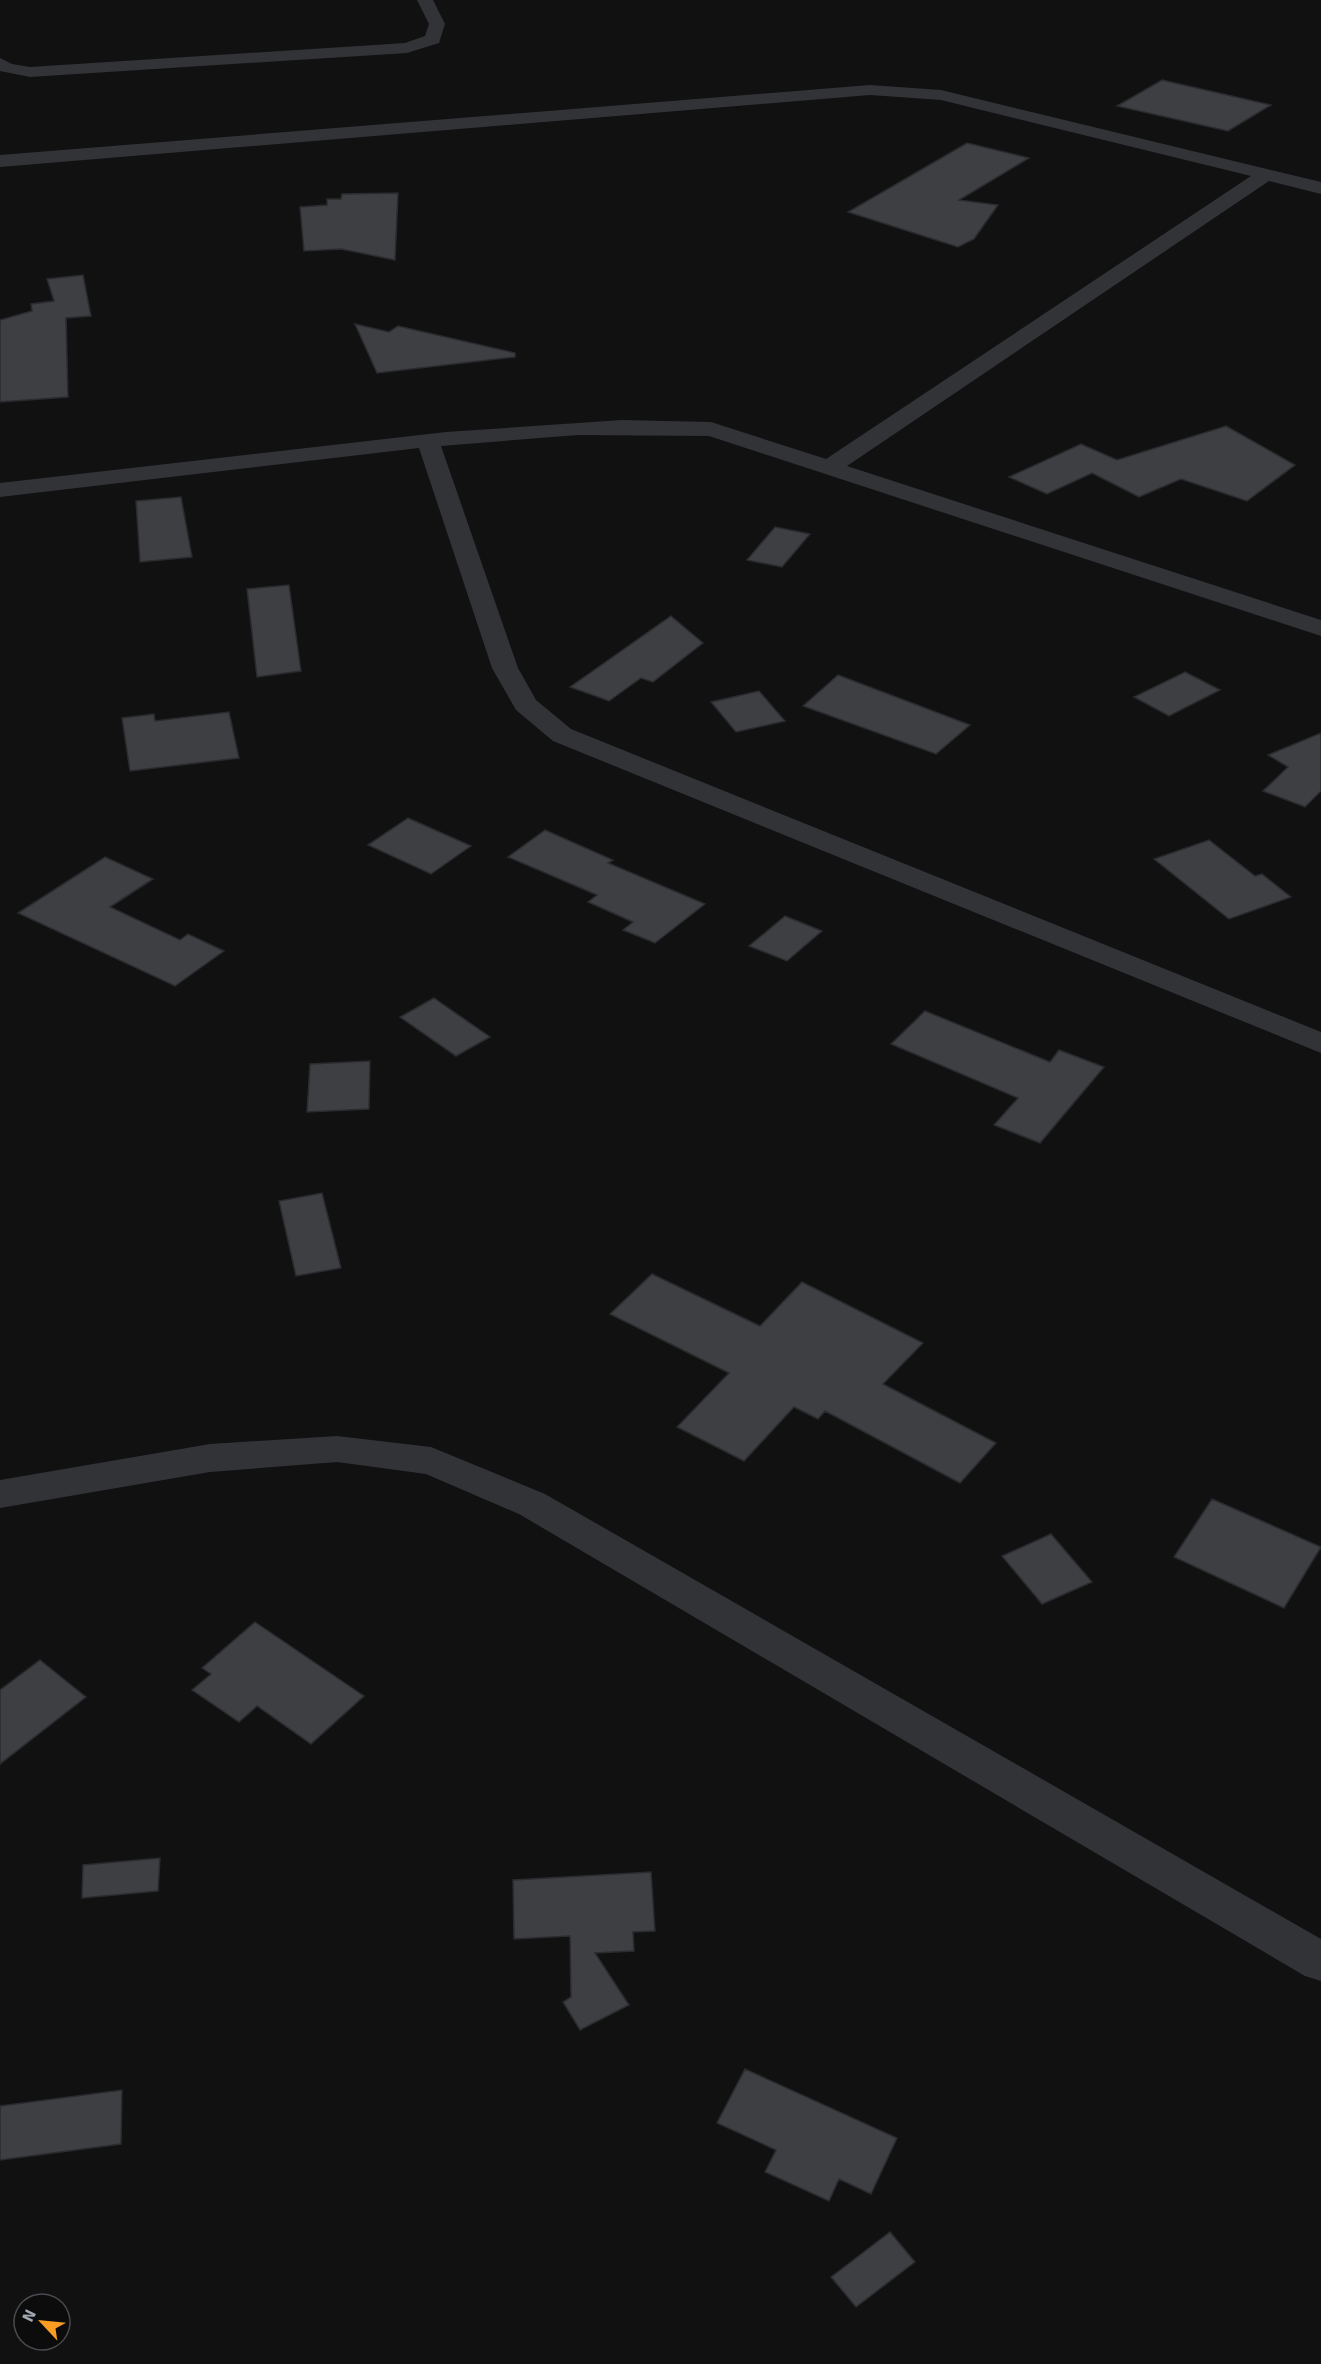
<svg xmlns="http://www.w3.org/2000/svg" width="1321" height="2364" viewBox="0 0 1321 2364" font-family="Signika,sans-serif">
<style>
.building{fill:#3d3f42;stroke:#2a2b2e;stroke-width:1.5}
.lines{fill:none;stroke-linecap:round;stroke-linejoin:round}
.minor{fill:#313337;fill-rule:evenodd}
</style>
<rect width="100%" height="100%" fill="#111112"/>
<!-- building -->
<path class="building" d="M1162,80L1271,105L1228,131L1117,106Z
M967,143L1029,158L959,200L998,205L974,239L958,247L848,212Z
M398,193L395,260L341,249L304,251L300,207L327,205V199H341L342,194Z
M83,275L91,316L66,318L68,397L0,402V320L32,311L31,304L54,301L47,279Z
M355,324L389,332L398,326L515,353V357L377,373Z
M1226,426L1295,465L1247,501L1181,479L1139,497L1092,473L1047,494L1009,477L1081,444L1117,460Z
M181,497L192,557L140,562L136,501Z
M775,527L810,534L782,567L747,560Z
M289,585L301,671L257,677L247,589Z
M671,616L703,643L653,682L641,678L609,701L570,687Z
M1185,672L1220,690L1169,716L1134,697Z
M838,675L970,725L936,754L803,706Z
M759,691L785,721L736,732L711,702Z
M229,712L239,758L130,771L122,718L154,714L155,721Z
M1321,733V791L1305,807L1263,791L1288,767L1268,755Z
M408,818L471,846L431,874L368,845Z
M545,830L613,860L608,863L705,904L655,943L623,930L633,922L588,902L597,895L508,857Z
M1209,840L1255,876L1262,874L1291,897L1229,919L1154,859Z
M105,857L153,879L110,907L180,940L188,934L224,951L175,986L18,913Z
M785,916L822,931L787,961L749,946Z
M434,998L490,1037L456,1056L400,1017Z
M925,1011L1050,1062L1059,1050L1104,1067L1040,1143L994,1125L1018,1098L891,1044Z
M370,1061L369,1109L307,1112L310,1064Z
M322,1193L341,1268L296,1276L279,1201Z
M652,1274L760,1326L802,1282L923,1343L883,1384L996,1443L960,1483L825,1411L818,1419L794,1407L744,1461L677,1427L729,1373L610,1314Z
M1212,1499L1321,1547L1284,1608L1174,1557Z
M1051,1534L1092,1582L1042,1604L1002,1556Z
M255,1622L364,1696L311,1744L257,1706L239,1722L192,1690L211,1674L202,1668Z
M40,1660L86,1697L0,1764V1690Z
M160,1858L158,1891L82,1898L83,1865Z
M651,1872L655,1931L633,1932L634,1951L595,1953L629,2005L580,2030L563,2002L571,1997L570,1936L514,1939L513,1880Z
M745,2069L897,2138L871,2194L839,2179L829,2201L765,2172L776,2150L717,2123Z
M122,2090L121,2144L0,2160V2106Z
M890,2232L915,2262L856,2307L831,2277Z"/>
<g class="lines">
<!-- minor -->
<path class="minor" d="M417,0H433L445,24L439,43L407,53L30,77L0,71V58L12,64L30,67L405,43L425,36L429,24Z
M870,85L941,90L1321,182V194L1269,181L847,466L1321,620V636L709,436L578,435L441,446L518,668L536,700L571,729L1321,1032V1053L553,741L516,710L492,668L419,448L0,497V483L446,432L622,420L711,422L826,459L1251,176L941,100L870,95L0,167V155Z
M337,1436L431,1447L545,1494L1321,1939V1981L1305,1976L519,1514L426,1474L337,1462L210,1472L0,1508V1480L210,1444Z"/>
</g>
<!-- north arrow -->
<g transform="translate(42 2322) rotate(296)"><circle r="28" fill="#0c0c0d" stroke="#484b4f" stroke-width="1.5"/>
<path d="M0-4.5L10 22L0 15L-10 22Z" fill="#f89c23"/>
<text y="-9" font-size="16" font-weight="bold" text-anchor="middle" fill="#a1a9b3">N</text>
</g>
</svg>
